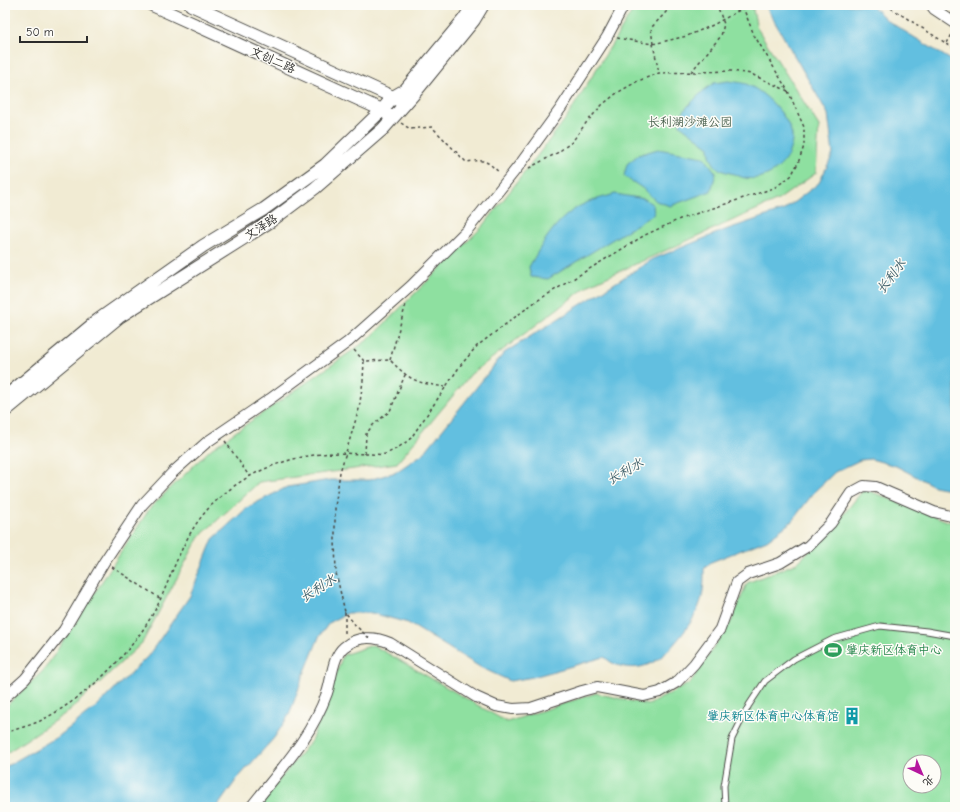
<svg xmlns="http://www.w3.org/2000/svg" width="960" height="812" viewBox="0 0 960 812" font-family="'Comic Neue','LXGW WenKai TC',sans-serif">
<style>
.green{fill:#8ee0a0;stroke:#5c8666;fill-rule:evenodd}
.water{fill:#62bfe0;stroke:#467586}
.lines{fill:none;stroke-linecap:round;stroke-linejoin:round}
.service-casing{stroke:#494844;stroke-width:7}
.minor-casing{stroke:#494844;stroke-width:12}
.tertiary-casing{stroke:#494844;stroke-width:14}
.path{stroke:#494844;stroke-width:1.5;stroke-dasharray:3 3;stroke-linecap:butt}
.service{stroke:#fff;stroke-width:5}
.minor{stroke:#fff;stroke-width:10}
.tertiary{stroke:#fff;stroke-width:12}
.path-bridge{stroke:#494844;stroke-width:1.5;stroke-dasharray:3 3;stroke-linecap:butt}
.labels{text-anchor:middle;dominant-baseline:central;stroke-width:3;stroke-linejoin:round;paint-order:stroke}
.street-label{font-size:12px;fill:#2b2b2b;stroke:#fdfcf7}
.park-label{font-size:12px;fill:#49614e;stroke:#fdfcf7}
.leisure-label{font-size:12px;fill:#27864d;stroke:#fdfcf7;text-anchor:start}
.culture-label{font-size:12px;fill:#0d838f;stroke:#fdfcf7;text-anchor:end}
.water-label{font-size:13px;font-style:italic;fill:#3e5f6a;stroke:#fdfcf7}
</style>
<rect width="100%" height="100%" fill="#fdfcf7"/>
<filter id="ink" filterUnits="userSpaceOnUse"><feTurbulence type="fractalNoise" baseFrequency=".025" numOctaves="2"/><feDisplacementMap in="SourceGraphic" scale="8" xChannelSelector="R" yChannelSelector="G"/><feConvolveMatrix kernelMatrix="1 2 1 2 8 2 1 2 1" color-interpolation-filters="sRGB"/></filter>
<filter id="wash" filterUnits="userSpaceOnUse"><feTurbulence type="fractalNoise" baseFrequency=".012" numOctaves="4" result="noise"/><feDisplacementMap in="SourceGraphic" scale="16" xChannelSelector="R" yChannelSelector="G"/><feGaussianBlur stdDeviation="0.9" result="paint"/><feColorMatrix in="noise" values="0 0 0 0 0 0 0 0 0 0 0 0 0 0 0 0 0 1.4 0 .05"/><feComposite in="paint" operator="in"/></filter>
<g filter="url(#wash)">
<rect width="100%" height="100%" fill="#f1ebd3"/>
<!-- green -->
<path class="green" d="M636,5H752L757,28L819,126L816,173L778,200L589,285L471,374L397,463L259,482L199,537L142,643L69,711L5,754V707L44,670L150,508L211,449L369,339L484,225L567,117Z
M864,489L955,524V807H257L311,741L343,655L373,645L507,722L596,693L648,705L690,683L732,620L747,583L797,563L831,530ZM910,762H934V786H910Z"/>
<!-- water -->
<path class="water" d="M765,5H871L888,21L951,60L955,64V490L934,486L896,466L871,459L860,460L835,472L816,490L791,522L767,540L711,562L704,569C704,582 704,594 699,606C695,617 687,628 680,637C663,658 646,674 617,665C613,664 608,660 604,657L533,677L510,681L480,667L408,623L372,613H348L329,623L319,637L304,674L289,715L274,738L237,779L217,807H5V767L59,736L96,707L148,656L190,596L213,539L248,507L287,487L330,480H369L396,472L424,453L504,353L653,259L725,230L784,210L819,183L833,154L828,114Z
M728,81C733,82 740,82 746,84C764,91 788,115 792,135C793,142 790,149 788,155C780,171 762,181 745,178C740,177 735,174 730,173C727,172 721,171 719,169C712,164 709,155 709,147L680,125V118L686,108L703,91L714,83Z
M658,149L704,157L716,173L711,191L670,206L656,201L642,188L624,176L627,164L638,155Z
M615,194L645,199L653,205L654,214L548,279L531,277L529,267C544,241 557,216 586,203C595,199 606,197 615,194Z"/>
</g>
<g filter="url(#ink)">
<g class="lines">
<!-- service casing -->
<g class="service-casing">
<path id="service" d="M725,807L724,786L732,739L749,705L765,681L794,659L833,639L880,626L927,631L955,636"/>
</g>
<!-- minor casing -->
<g class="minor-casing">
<path id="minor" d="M931,5L934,9L955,23
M5,697L25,679L64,630L104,562L142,505L172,473L207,442L270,399L348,342L411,286L468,229L521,163L561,108L607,37L624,5
M251,807C280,770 311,738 327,693C332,679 332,657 344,647C357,636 374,636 390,643L476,697L496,706L513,709L531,708L582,691L597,687L644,696L660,692L677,682L694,664L720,629L737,582L748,574L780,563L808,546L831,523L851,493L864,486L876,487L934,512L955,517"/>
</g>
<!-- tertiary casing -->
<g class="tertiary-casing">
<path id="tertiary" d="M152,5L382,110L387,114
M191,5L393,97L399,101
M5,397L98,320L203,246L264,209L325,165L382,110L393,97L405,90L464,19L473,5
M5,411L119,317L271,221L315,188L383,129L413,95L474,20L483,5"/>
</g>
<!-- path -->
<path class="path" d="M886,5L955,49
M617,38L653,44L659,73
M947,43L954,31
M653,44L651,28L667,11L668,5
M691,72L721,36L724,24L717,5
M401,123L410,129L432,127L466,162C486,159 485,160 500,173
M529,168L557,153L572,142L586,123L602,105L617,93L638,81L659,73L732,71L751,74L788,91
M354,350L364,361L390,360C412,382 415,382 445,387
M390,360L406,304
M225,441L249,476
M365,454L366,434L373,425L390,411L405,375
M112,567L161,599
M345,612V636
M5,733C16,729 29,726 40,721C88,697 139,647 161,598C176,564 187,527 216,501C244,474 283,458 322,454C338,452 355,454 370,454C375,454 381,455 385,454C395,450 403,445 411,438L460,366L477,346L535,302L645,235L680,219L774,188L791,176L798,163L804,146V127L788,91L754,35L742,5"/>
<!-- service -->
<use href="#service" class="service"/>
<!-- minor -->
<use href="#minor" class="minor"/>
<!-- tertiary -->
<use href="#tertiary" class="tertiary"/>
<!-- path-bridge -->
<path class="path-bridge" d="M653,44L687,36L713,25L749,5
M364,361L363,381L359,409L340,472L335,507V540L336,573L345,612L356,626L369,638"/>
</g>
</g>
<!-- icons -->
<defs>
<g id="stadium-bare" transform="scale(1.38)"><path d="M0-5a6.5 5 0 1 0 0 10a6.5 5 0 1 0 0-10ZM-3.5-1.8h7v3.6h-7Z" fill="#2e9e5b" stroke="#fdfcf7" stroke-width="2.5" paint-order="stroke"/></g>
<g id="building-bare" transform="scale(1.38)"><path d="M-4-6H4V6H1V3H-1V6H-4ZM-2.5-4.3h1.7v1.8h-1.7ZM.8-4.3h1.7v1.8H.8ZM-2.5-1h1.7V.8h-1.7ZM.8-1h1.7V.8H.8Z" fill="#0f9aa8" stroke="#fdfcf7" stroke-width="2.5" paint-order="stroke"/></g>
</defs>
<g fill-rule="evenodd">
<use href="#stadium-bare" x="833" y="650"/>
<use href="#building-bare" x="852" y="716"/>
</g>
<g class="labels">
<!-- street labels -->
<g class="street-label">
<text transform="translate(273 60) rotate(24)">文创二路</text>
<text transform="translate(261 227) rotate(-33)">文泽路</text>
</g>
<!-- park labels -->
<g class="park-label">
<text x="690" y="122">长利湖沙滩公园</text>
</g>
<!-- leisure labels -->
<g class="leisure-label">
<text x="846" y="650">肇庆新区体育中心</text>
</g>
<!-- culture labels -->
<g class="culture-label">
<text x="839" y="716">肇庆新区体育中心体育馆</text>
</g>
<!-- water labels -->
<g class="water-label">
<text transform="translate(891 276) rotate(-53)">长利水</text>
<text transform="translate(625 471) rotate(-30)">长利水</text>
<text transform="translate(318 588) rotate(-32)">长利水</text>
</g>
</g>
<!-- margin -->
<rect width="960" height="812" fill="none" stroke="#fdfcf7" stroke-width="20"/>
<!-- north arrow -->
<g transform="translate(922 774) rotate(136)"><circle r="19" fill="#fdfcf7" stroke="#a9a8a5"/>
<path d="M0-3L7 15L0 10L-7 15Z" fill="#b5179e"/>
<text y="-6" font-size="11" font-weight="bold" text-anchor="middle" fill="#2b2b2b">北</text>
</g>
<!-- scale -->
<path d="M20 36v6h67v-6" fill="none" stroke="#2b2b2b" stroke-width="2"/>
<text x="26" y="36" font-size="12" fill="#2b2b2b" stroke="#fdfcf7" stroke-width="3" paint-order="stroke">50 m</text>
</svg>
